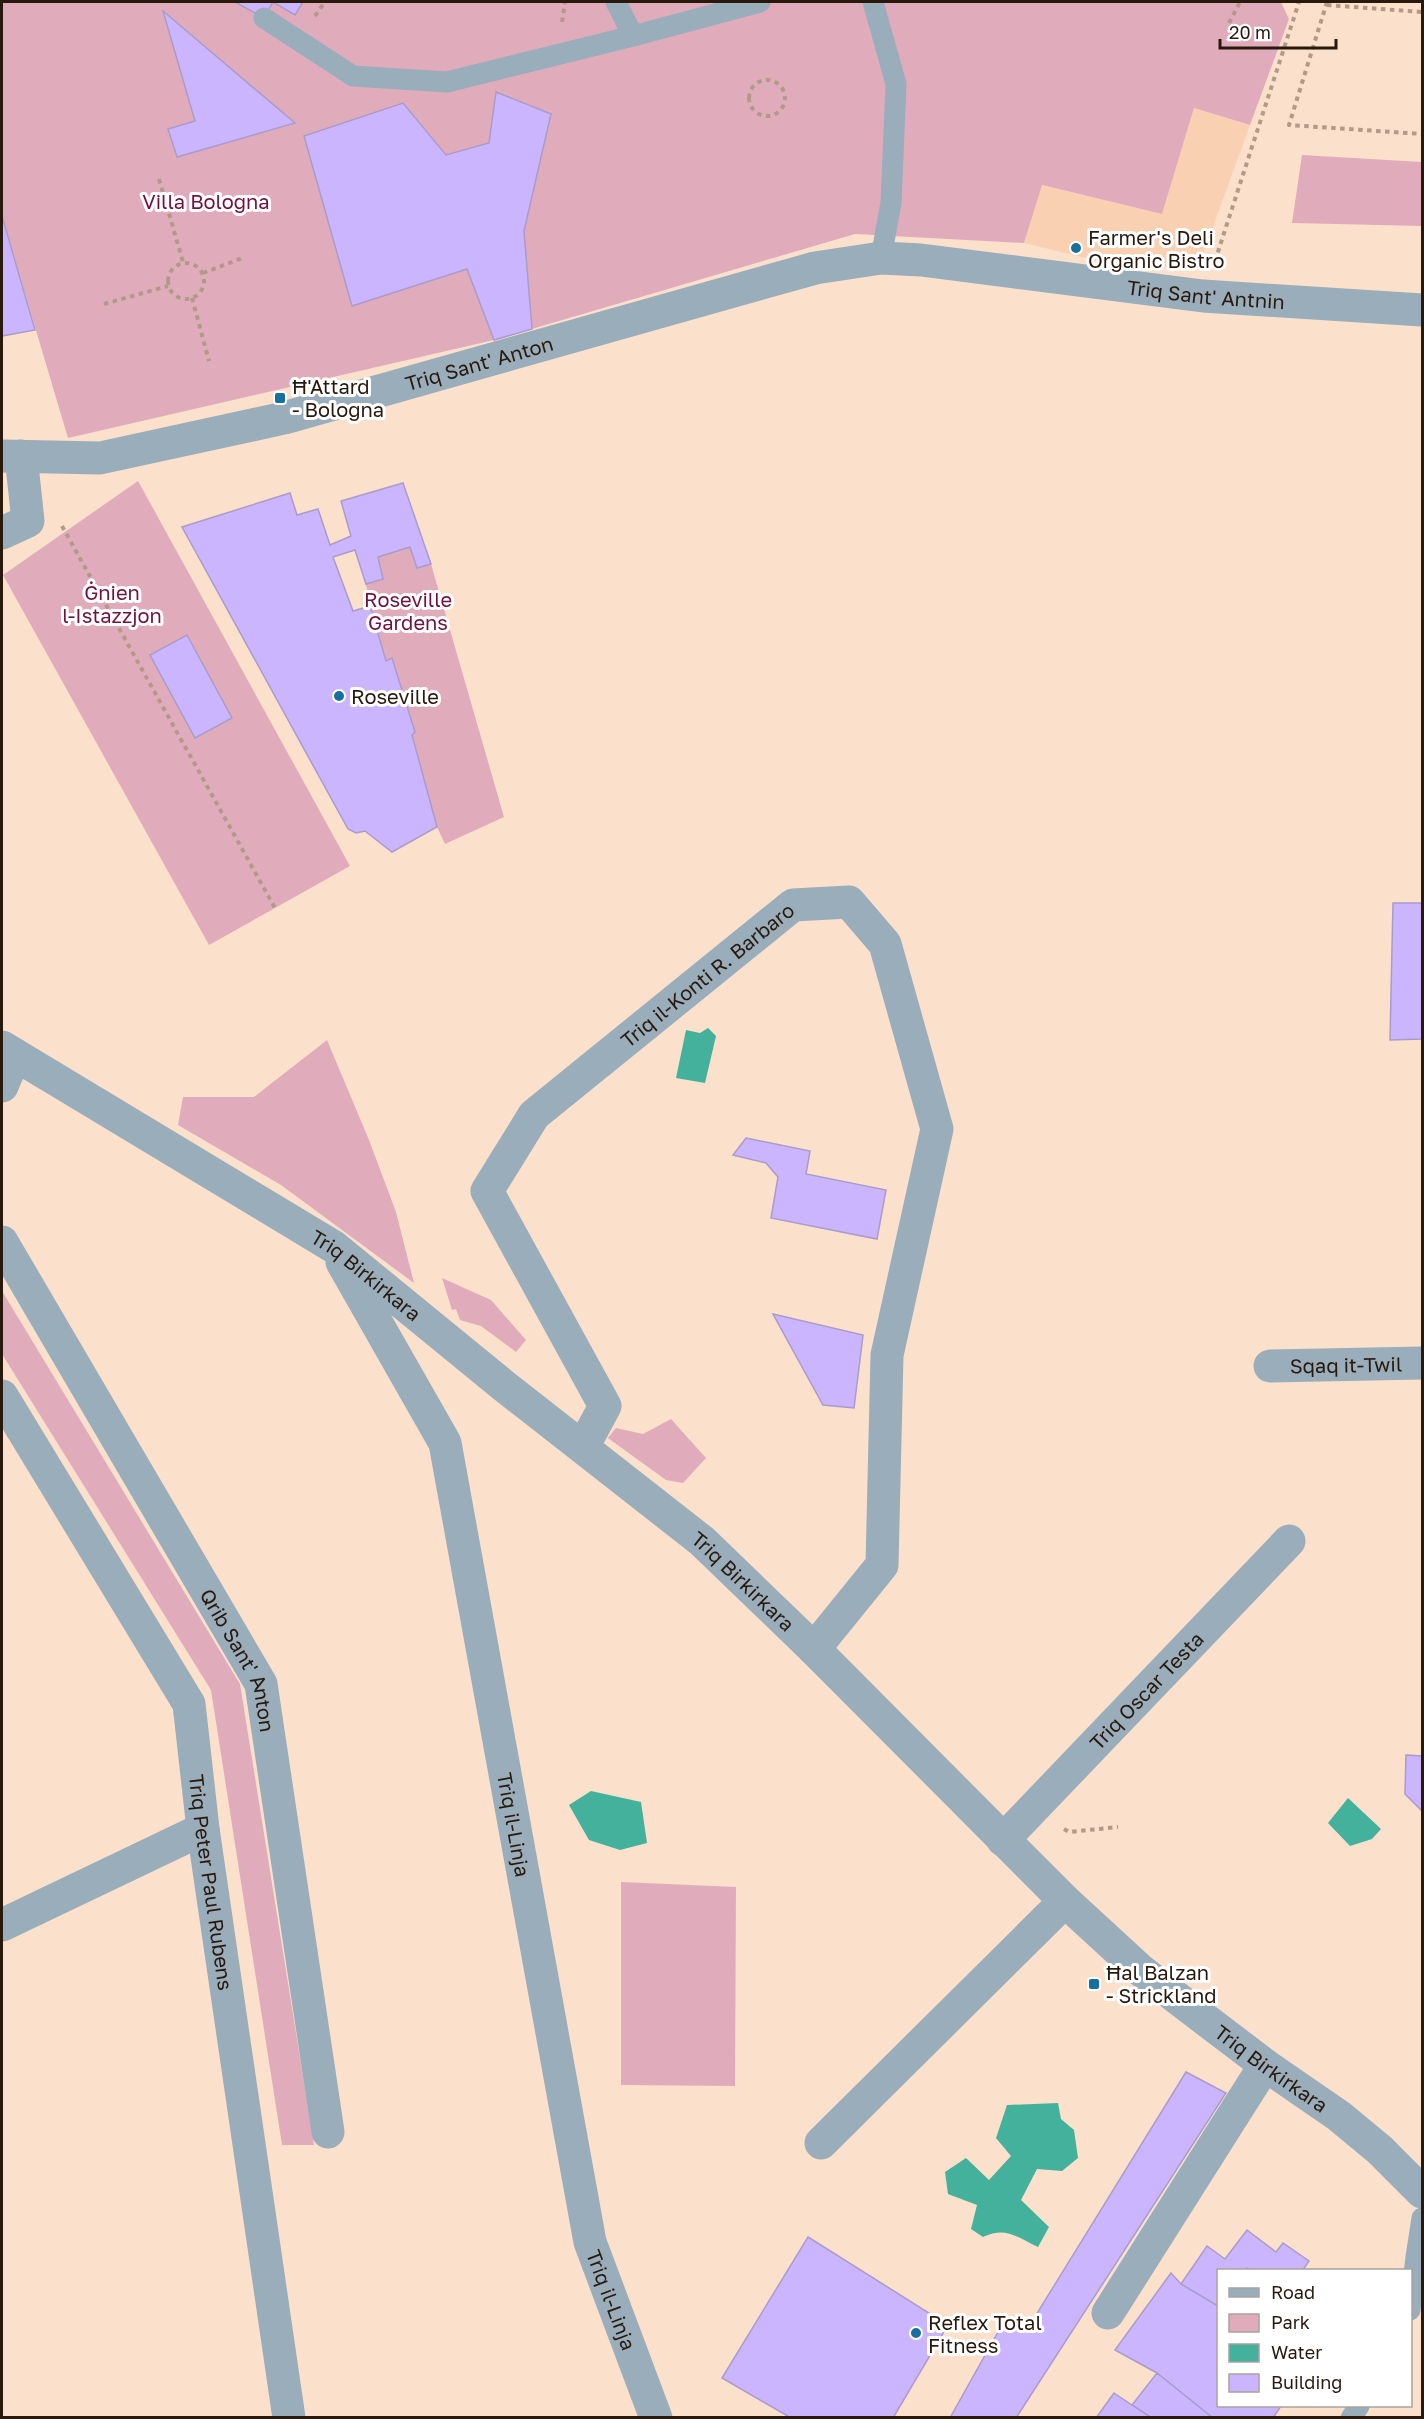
<svg xmlns="http://www.w3.org/2000/svg" width="1424" height="2419" viewBox="0 0 1424 2419" font-family="'Golos Text',sans-serif">
<style>
.built{fill:#f9d0b2}
.green{fill:#e0acbc}
.water{fill:#43b19c}
.building{fill:#ccb5ff;stroke:#a99cca;stroke-width:1.5}
.lines{fill:none;stroke-linecap:round;stroke-linejoin:round}
.path{stroke:#b19a88;stroke-width:4;stroke-dasharray:4.5 4.5;stroke-linecap:butt}
.service{stroke:#99adbb;stroke-width:21}
.minor{stroke:#99adbb;stroke-width:33}
.poi-dot{fill:#15709f;stroke:#fff;stroke-width:2}
.labels{text-anchor:middle;dominant-baseline:central;stroke-width:6;stroke-linejoin:round;paint-order:stroke}
.park-label{font-size:20px;fill:#72113f;stroke:#fff}
.poi-label{font-size:20px;fill:#29190d;stroke:#fff;text-anchor:start}
.street-label{font-size:20px;fill:#29190d;stroke:#fff}
</style>
<rect width="100%" height="100%" fill="#fbe0cc"/>
<!-- built -->
<path class="built" d="M1194,108L1250,125L1198,268L1119,266L1024,243L1041,185L1162,214Z"/>
<!-- green -->
<path class="green" d="M2,2H1281L1289,19L1250,125L1194,108L1162,214L1042,185L1024,243L855,234L494,340L68,438L2,216Z
M1302,155L1422,162V226L1292,223Z
M138,481L350,866L209,945L3,575Z
M410,547L417,568L431,564L504,817L445,844L437,827L412,735L415,731L392,658L386,661L370,606L366,584L383,578L378,557Z
M327,1040L369,1140L396,1212L414,1283L281,1185L178,1125L183,1097H254Z
M442,1278L491,1300L526,1340L516,1352L481,1326L460,1320L456,1309L452,1310Z
M2,1291L240,1684L314,2145H282L211,1690L2,1354Z
M671,1419L706,1458L683,1483L666,1480L608,1438L616,1428L643,1434Z
M621,1882L736,1887L735,2086L621,2085Z"/>
<!-- water -->
<path class="water" d="M708,1028L716,1036L705,1083L676,1078L686,1030L700,1033Z
M591,1791L641,1802L647,1843L620,1850L589,1840L569,1805Z
M1348,1798L1381,1829L1372,1839L1350,1846L1328,1823Z
M1058,2103L1061,2119L1074,2130L1078,2158L1062,2171L1037,2169L1021,2200L1049,2227L1038,2247C1016,2237 1006,2226 983,2237L971,2229L977,2205L948,2194L945,2172L966,2158L989,2180L1011,2156L996,2138L1007,2105Z"/>
<!-- building -->
<path class="building" d="M235,2H303L295,15L273,2L264,18Z
M163,11L295,123L177,157L168,129L195,121Z
M496,92L551,114L524,231L532,329L494,340L467,269L352,306L304,136L403,103L446,155L489,143Z
M2,216L35,330L2,336Z
M403,483L431,564L417,568L410,547L378,557L383,579L366,584L355,550L333,557L353,611L370,606L386,661L392,658L415,732L412,735L437,827L392,852L365,831L356,833L348,829L182,527L290,493L297,515L318,509L330,545L351,536L341,501Z
M187,635L232,718L195,738L150,655Z
M1393,903H1422V1039L1390,1040Z
M746,1138L810,1151L806,1174L886,1190L877,1239L771,1218L778,1177L766,1163L733,1155Z
M773,1314L863,1335L854,1408L823,1405Z
M1406,1755L1422,1756V1811L1405,1794Z
M1186,2072L1226,2093L1016,2418H950L1007,2316L1028,2328Z
M1247,2230L1276,2252L1283,2243L1309,2261L1303,2270H1250L1247,2268L1245,2270H1218V2306L1181,2284L1207,2246L1225,2259Z
M808,2237L948,2325L893,2418H791L722,2378Z
M1171,2273L1181,2284L1218,2306V2406H1281L1273,2418H1213L1157,2373L1115,2350Z
M1157,2373L1213,2418H1152L1132,2405Z
M1114,2393L1132,2405L1152,2418H1096Z"/>
<g class="lines">
<!-- path -->
<path class="path" d="M1327,2L1289,125L1422,134
M1327,5L1422,12
M315,16L325,2
M562,22L565,2
M1229,23L1240,2
M749 98a18 18 0 1 1 36 0a18 18 0 1 1-36 0Z
M159,179L183,262
M1215,261L1299,2
M168 281a18 18 0 1 1 36 0a18 18 0 1 1-36 0Z
M203,273L245,257
M192,298L209,361
M104,304L168,286
M62,526L275,908
M1064,1829L1069,1832L1118,1827"/>
<!-- service -->
<path class="service" d="M616,2L633,36
M873,2L896,84L891,203L881,258
M264,18L353,76L447,82L633,36L760,2
M1410,2310L1416,2257L1422,2218
M1351,2418L1359,2406"/>
<!-- minor -->
<g class="minor">
<path id="s1" d="M2,456L100,458L284,418L815,268L881,258L921,260L1203,296L1422,310"/>
<path d="M2,533L28,521L21,456"/>
<path id="s2" d="M2,1047L334,1247L504,1386L702,1541L814,1649L1065,1901L1139,1969L1265,2065L1339,2116L1380,2150L1422,2192"/>
<path d="M2,1086L15,1055"/>
<path id="s3" d="M2,1242L261,1684L328,2132"/>
<path id="s4" d="M342,1262L445,1443L590,2242L656,2418"/>
<path id="s5" d="M1270,1366L1422,1363"/>
<path id="s6" d="M2,1396L189,1704L203,1829L289,2418"/>
<path id="s7" d="M583,1447L605,1406L487,1191L534,1115L793,905L849,902L885,944L937,1129L887,1355L882,1565L814,1649"/>
<path id="s8" d="M1003,1840L1289,1541"/>
<path d="M2,1925L203,1829"/>
<path d="M821,2143L1065,1901"/>
<path d="M1108,2313L1265,2065"/>
</g>
</g>
<!-- markers -->
<g class="poi-dot">
<circle cx="1076" cy="248" r="6"/>
<rect x="274" y="392" width="12" height="12" rx="3"/>
<circle cx="339" cy="696" r="6"/>
<rect x="1088" y="1978" width="12" height="12" rx="3"/>
<circle cx="916" cy="2333" r="6"/>
</g>
<g class="labels">
<!-- park labels -->
<g class="park-label">
<text x="206" y="201">Villa Bologna</text>
<text x="112" y="592">Ġnien<tspan x="112" dy="23">l-Istazzjon</tspan></text>
<text x="408" y="599">Roseville<tspan x="408" dy="23">Gardens</tspan></text>
</g>
<!-- poi labels -->
<g class="poi-label">
<text x="1088" y="237">Farmer's Deli<tspan x="1088" dy="23">Organic Bistro</tspan></text>
<text x="292" y="386">Ħ'Attard<tspan x="292" dy="23">- Bologna</tspan></text>
<text x="351" y="696">Roseville</text>
<text x="1106" y="1972">Ħal Balzan<tspan x="1106" dy="23">- Strickland</tspan></text>
<text x="928" y="2322">Reflex Total<tspan x="928" dy="23">Fitness</tspan></text>
</g>
<!-- street labels -->
<g class="street-label">
<text stroke="none"><textPath href="#s1" startOffset="1232">Triq Sant' Antnin</textPath></text>
<text stroke="none"><textPath href="#s1" startOffset="489">Triq Sant' Anton</textPath></text>
<text stroke="none"><textPath href="#s7" startOffset="604">Triq il-Konti R. Barbaro</textPath></text>
<text stroke="none"><textPath href="#s2" startOffset="430">Triq Birkirkara</textPath></text>
<text stroke="none"><textPath href="#s5" startOffset="76">Sqaq it-Twil</textPath></text>
<text stroke="none"><textPath href="#s2" startOffset="916">Triq Birkirkara</textPath></text>
<text stroke="none"><textPath href="#s3" startOffset="482">Qrib Sant' Anton</textPath></text>
<text stroke="none"><textPath href="#s8" startOffset="207">Triq Oscar Testa</textPath></text>
<text stroke="none"><textPath href="#s4" startOffset="596">Triq il-Linja</textPath></text>
<text stroke="none"><textPath href="#s6" startOffset="540">Triq Peter Paul Rubens</textPath></text>
<text stroke="none"><textPath href="#s2" startOffset="1636">Triq Birkirkara</textPath></text>
<text stroke="none"><textPath href="#s4" startOffset="1082">Triq il-Linja</textPath></text>
</g>
</g>
<!-- border -->
<rect width="1424" height="2419" fill="none" stroke="#29190d" stroke-width="6"/>
<!-- legend -->
<rect x="1217" y="2269" width="195" height="138" fill="#ffffff" stroke="#a9a39e" stroke-width="1.5"/>
<rect x="1229" y="2288" width="30" height="9" fill="#99adbb" stroke="#a9a39e" stroke-width="1.5"/>
<text x="1271" y="2299" font-size="18" fill="#29190d">Road</text>
<rect x="1229" y="2314" width="30" height="18" fill="#e0acbc" stroke="#a9a39e" stroke-width="1.5"/>
<text x="1271" y="2329" font-size="18" fill="#29190d">Park</text>
<rect x="1229" y="2344" width="30" height="18" fill="#43b19c" stroke="#a9a39e" stroke-width="1.5"/>
<text x="1271" y="2359" font-size="18" fill="#29190d">Water</text>
<rect x="1229" y="2374" width="30" height="18" fill="#ccb5ff" stroke="#a9a39e" stroke-width="1.5"/>
<text x="1271" y="2389" font-size="18" fill="#29190d">Building</text>
<!-- scale -->
<path d="M1220 39v9h116v-9" fill="none" stroke="#29190d" stroke-width="3"/>
<text x="1229" y="39" font-size="18" fill="#29190d" stroke="#ffffff" stroke-width="4.5" paint-order="stroke">20 m</text>
</svg>
